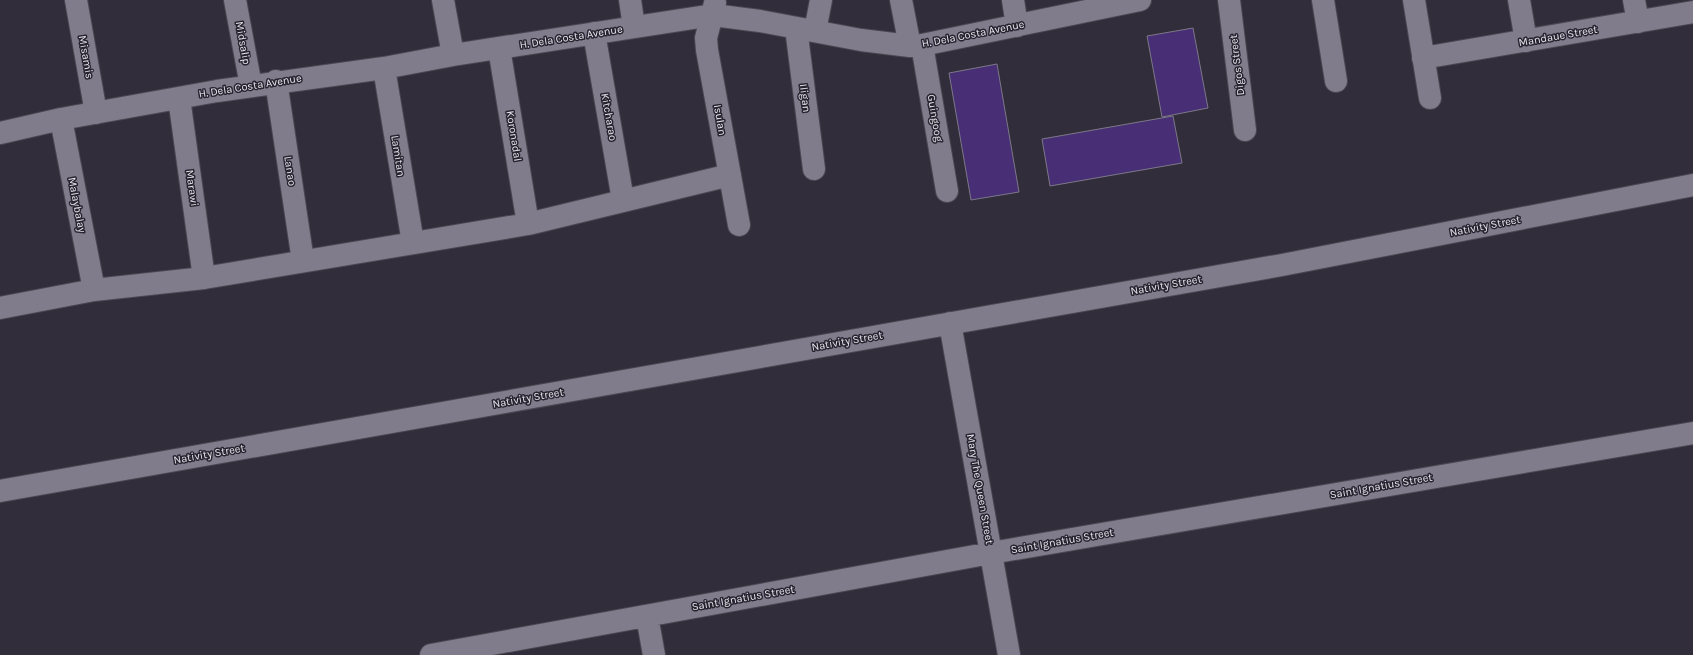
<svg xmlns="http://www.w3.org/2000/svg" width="1693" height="655" viewBox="0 0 1693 655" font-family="Karla,sans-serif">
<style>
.building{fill:#482f75;stroke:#7c7887}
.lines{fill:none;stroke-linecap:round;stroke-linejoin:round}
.minor-casing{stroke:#4a4852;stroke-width:24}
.minor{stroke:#807c8c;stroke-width:22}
.labels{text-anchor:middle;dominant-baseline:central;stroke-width:3;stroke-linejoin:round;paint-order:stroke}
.street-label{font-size:11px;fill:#e7e5ed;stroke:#272430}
</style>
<rect width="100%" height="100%" fill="#312d3a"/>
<!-- building -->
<path class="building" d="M1193,28L1208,108L1162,117L1147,36Z
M997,64L1019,192L971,200L949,73Z
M1173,116L1182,163L1050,186L1042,139Z"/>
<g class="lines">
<!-- minor casing -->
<g class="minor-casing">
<path id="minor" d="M76,0L96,113
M235,0L251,86
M443,0L453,55
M630,0L634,27
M901,0L910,46
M1013,0L1017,26
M1229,0L1245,130
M1323,0L1336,81
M1414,0L1430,98
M1519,0L1526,41
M1634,0L1638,22
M715,3L706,38L707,50L739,225
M796,28L814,169
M815,31L821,0
M594,33L623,200
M922,45L947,191
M499,48L528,224
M1423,58L1693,12
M384,68L413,243
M276,81L303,261
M179,98L204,278
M61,119L94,290
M0,133L61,119L217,91L384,68L453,55L713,15L760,21L861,40L910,46L922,45L1140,0
M0,308L94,290L204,278L528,224L730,175
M950,323L1009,655
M0,491L1282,265L1693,185
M647,616L654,655
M431,655L991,553L1693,433"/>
</g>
<!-- minor -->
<use href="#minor" class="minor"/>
</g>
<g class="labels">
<!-- street labels -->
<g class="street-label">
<text transform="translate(973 34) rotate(-11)">H. Dela Costa Avenue</text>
<text transform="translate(1558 36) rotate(-10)">Mandaue Street</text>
<text transform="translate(571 37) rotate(-9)">H. Dela Costa Avenue</text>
<text transform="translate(243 43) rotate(80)">Midsalip</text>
<text transform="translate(86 57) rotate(80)">Misamis</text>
<text transform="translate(1237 65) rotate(-97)">Digos Street</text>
<text transform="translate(250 86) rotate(-9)">H. Dela Costa Avenue</text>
<text transform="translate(805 98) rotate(83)">Iligan</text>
<text transform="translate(609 117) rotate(80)">Kitcharao</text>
<text transform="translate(935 118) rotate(80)">Guingoog</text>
<text transform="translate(720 120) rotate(80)">Isulan</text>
<text transform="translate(514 136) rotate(81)">Koronadal</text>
<text transform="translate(398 156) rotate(81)">Lamitan</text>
<text transform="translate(290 171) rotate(81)">Lanao</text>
<text transform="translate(192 188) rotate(82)">Marawi</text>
<text transform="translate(77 205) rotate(79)">Malaybalay</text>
<text transform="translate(1485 226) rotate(-11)">Nativity Street</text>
<text transform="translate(1166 285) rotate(-10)">Nativity Street</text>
<text transform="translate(847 341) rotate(-10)">Nativity Street</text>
<text transform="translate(528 398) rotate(-10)">Nativity Street</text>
<text transform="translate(209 454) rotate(-10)">Nativity Street</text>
<text transform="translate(1381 486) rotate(-10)">Saint Ignatius Street</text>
<text transform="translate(980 489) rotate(80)">Mary The Queen Street</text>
<text transform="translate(1062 541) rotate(-10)">Saint Ignatius Street</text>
<text transform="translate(743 598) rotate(-10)">Saint Ignatius Street</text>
</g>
</g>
</svg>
